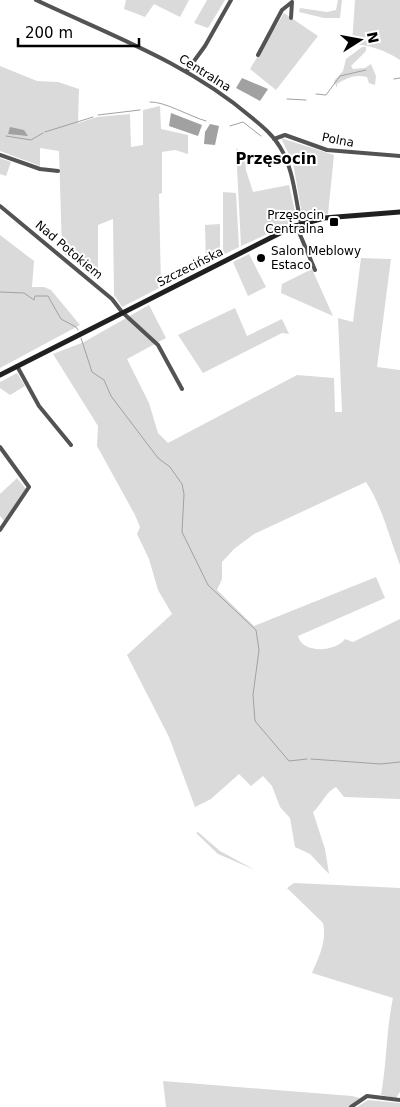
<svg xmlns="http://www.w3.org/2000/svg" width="400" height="1107" viewBox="0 0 400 1107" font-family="'DejaVu Sans',sans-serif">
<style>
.green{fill:#dadada}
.water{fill:#a1a1a1}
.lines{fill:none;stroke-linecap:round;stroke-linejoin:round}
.stream{stroke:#a1a1a1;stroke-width:1}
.street{stroke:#535353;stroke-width:4}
.secondary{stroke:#202020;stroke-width:5}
.poi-dot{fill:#000;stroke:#fff;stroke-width:2}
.labels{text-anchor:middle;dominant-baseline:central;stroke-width:4;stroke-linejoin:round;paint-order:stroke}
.street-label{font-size:12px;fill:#000;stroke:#fff}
.poi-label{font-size:12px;fill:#000;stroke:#fff;text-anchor:end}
.quarter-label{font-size:15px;font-weight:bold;fill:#000;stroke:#fff}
</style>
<rect width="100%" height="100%" fill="#fff"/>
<!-- green -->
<path class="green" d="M126,0H189L180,17L154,4L145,17L124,9Z
M207,0H225L208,28L194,23Z
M338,0H342L340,18H324L299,12L300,8L327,12L336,10Z
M355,0H400V60C385,50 369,45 352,44Z
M284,13L318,36L276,90L250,69Z
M362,47H366V51L351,66L353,69L365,68L371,64L376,76L375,85L369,83L367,77C355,74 347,78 337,84V88L334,81L343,71L346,59Z
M0,66L37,81L58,82L79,89L78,123L97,117L130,114L131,147L143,145V110L160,106L161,129L188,135V154L175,150L162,152V193L159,194L161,287L122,307L114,295L113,219L98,225V281L62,252L59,151L40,148V166L0,151Z
M281,138L334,155L328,214L305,217L302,214L293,163Z
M236,148L245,156L246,170L253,192L289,185L296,216L294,222L241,246Z
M0,158L11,162L6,176L0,174Z
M223,192L236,193L239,247L223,255Z
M220,224V256L206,264L205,225Z
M0,235L34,261L32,287H44L51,290L80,325L0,368Z
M249,254L266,287L248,296L233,262Z
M361,258L391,259L377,367L400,370V565C389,537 383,508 366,482L254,534L234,549L222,562V579L217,590L254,626L376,577L385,598L298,636C302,654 336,652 345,639L353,642L400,619V799L344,797L336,787C325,793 322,804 313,812L325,849L329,874L310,854L295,847L290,818L280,807L272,786L263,776L251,786L239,774L211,799L195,807L169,737L127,655L172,614L158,590L149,559L137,534L140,527L135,515L97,446L98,426L53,354L84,342L149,305L166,338L127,359L149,403L158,433L168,443L297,375L334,378L335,412H342L338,318L353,322Z
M312,269L333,316L281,293L282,284Z
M235,308L247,336L282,319L289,334L282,333L203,373L178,335Z
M17,373L25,386L10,395L0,388V382Z
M17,478L26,489L4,521L0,516V494Z
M198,832L220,851L255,870L218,854L196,833Z
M294,883L400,888V1092L396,1098L381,1095C387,1063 386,1030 393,998L312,973C319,957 327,941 323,923L287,888Z
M163,1081L352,1096L360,1098L349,1107H166Z
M368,1100L400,1103V1107H357Z"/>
<!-- water -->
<path class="water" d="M242,78L268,89L260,101L236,88Z
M171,113L202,125L198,136L169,126Z
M210,124L219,126L215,145L204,144L205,132Z
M10,127L24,130L28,136L8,134Z"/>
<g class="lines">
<!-- stream -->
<path class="stream" d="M394,79L400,78
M316,94L326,95L340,76L366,70
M287,99L306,100
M150,102C164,101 191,117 206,121
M98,115L140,110
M230,126L243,122L261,136
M45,132L93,117
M6,136L31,140L43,133
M0,292L24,293L34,300L35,296H48L61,319L76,327L78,330
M81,338L92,372L104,380L111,396L158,458L170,467L182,484L184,494L182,532L208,585L256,630L259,650L253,695L255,721L289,761L307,759
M311,759L381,764L400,762"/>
<!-- street -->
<path class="street" d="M36,0C110,35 188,63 251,117C262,126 273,135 280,147C294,170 295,198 301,223
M291,18L292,2
M258,55L282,10L292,2
M186,72L205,46L231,0
M274,139L285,135L327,150L400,156
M0,155L40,169L58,171
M0,206L112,299L122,312L158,345L182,389
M296,225L315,270
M17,366L39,406L71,445
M0,447L29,487L0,530
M351,1107L367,1096L400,1100"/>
<!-- secondary -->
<path class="secondary" d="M0,375L292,227L324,218L400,212"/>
</g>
<!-- markers -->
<g class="poi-dot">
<rect x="329" y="217" width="10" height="10" rx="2.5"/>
<circle cx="261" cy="258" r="5"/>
</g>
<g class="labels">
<!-- street labels -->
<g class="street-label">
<text transform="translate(205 73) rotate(32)">Centralna</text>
<text transform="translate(338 140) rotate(11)">Polna</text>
<text transform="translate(69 250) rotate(40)">Nad Potokiem</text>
<text transform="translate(190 267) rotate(-27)">Szczecińska</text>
</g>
<!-- poi labels -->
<g class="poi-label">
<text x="324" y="215">Przęsocin<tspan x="324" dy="14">Centralna</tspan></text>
<text x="271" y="251" text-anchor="start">Salon Meblowy<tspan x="271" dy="14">Estaco</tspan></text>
</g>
<!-- quarter labels -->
<g class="quarter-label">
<text x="276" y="159">Przęsocin</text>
</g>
</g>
<!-- north arrow -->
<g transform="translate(360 40) rotate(79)" stroke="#ffffff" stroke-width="4" paint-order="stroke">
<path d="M0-4L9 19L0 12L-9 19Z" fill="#000000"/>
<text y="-8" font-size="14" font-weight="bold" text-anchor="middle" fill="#000000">N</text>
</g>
<!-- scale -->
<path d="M18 38v8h121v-8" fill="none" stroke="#000000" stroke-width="2.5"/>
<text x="25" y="38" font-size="15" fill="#000000" stroke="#ffffff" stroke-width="4" paint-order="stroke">200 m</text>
</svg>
